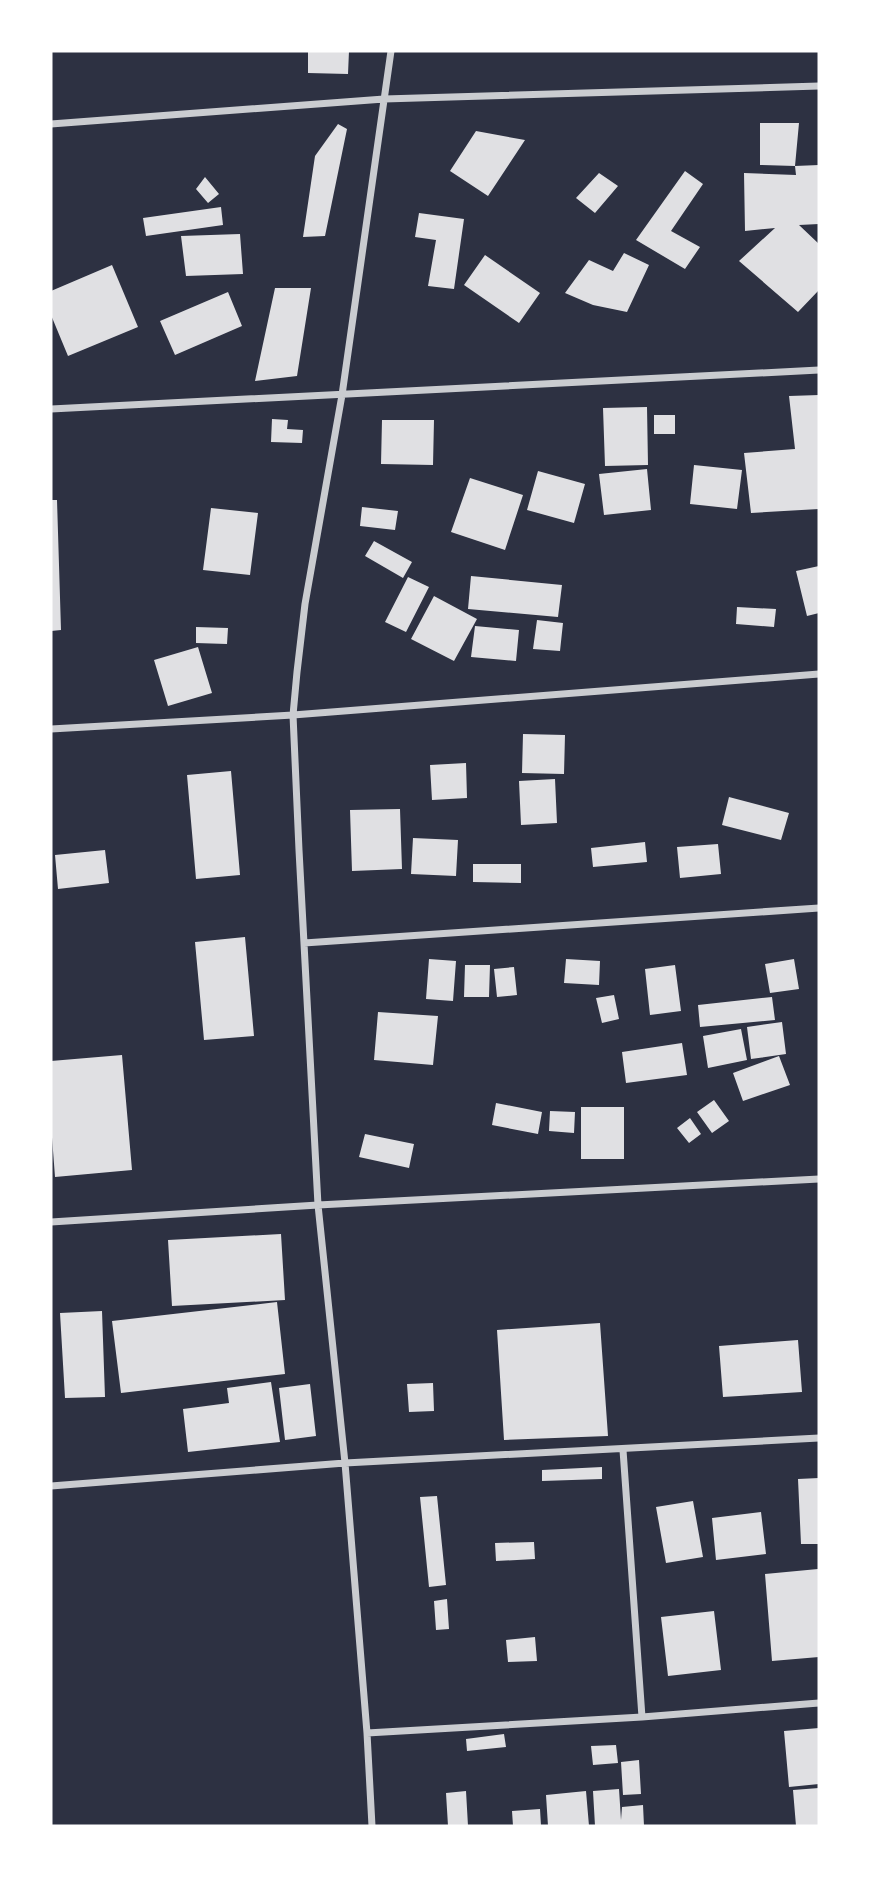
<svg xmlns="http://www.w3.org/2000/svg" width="870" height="1877" viewBox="0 0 870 1877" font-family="'Space Grotesk',sans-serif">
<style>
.building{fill:#e0e0e3}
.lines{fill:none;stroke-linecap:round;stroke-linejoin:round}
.minor{stroke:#caccd0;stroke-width:7}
</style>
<rect width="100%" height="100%" fill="#2d3142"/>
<!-- building -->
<path class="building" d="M308,51H349L348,74L308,73Z
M760,123H799L795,166L760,165Z
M338,124L347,129L325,236L303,237L315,156Z
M476,131L525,140L488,196L450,171Z
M819,165V224L799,225L819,244V290L798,312L739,261L775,228L745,231L744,173L796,175L795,166Z
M685,171L703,184L671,231L700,247L685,269L636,240Z
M599,173L618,186L595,213L576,198Z
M205,177L219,194L208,203L196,189Z
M221,207L223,225L146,236L143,218Z
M419,213L464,219L454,289L428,286L436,240L415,237Z
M240,234L243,274L186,276L181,236Z
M624,253L649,265L627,312L593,305L565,293L589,260L613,271Z
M485,255L540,293L519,323L464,285Z
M112,265L138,327L68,356L51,315V291Z
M275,288H311L297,376L255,381Z
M228,292L242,326L175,355L160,321Z
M819,395V509L751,513L744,453L795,449L789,396Z
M647,407L648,465L605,466L603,408Z
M654,415H675V434H654Z
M272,419L288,420L287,429L303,430L302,443L271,442Z
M382,420H434L433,465L381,464Z
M694,465L742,470L737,509L690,504Z
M647,469L651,510L604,515L599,474Z
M538,471L585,484L574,523L527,510Z
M470,478L523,495L505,550L451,532Z
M51,500H57L61,630L51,631Z
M362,507L398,511L395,530L360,526Z
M211,508L258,513L250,575L203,570Z
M374,541L412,562L403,578L365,556Z
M819,566V613L807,616L796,571Z
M471,576L562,585L558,617L468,609Z
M408,577L429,587L406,632L385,622Z
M434,596L477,619L454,661L411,639Z
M737,607L776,609L774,627L736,624Z
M537,620L563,623L560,651L533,649Z
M475,626L519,630L516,661L471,657Z
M196,627L228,628L227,644L196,643Z
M198,647L212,693L168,706L154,660Z
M523,734L565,735L564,774L522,773Z
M466,763L467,798L432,800L430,765Z
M231,771L240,875L196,879L187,775Z
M555,779L557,823L521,825L519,781Z
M729,797L789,813L781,840L722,825Z
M400,809L402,869L352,871L350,810Z
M413,838L458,840L456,876L411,874Z
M645,842L647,862L593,867L591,848Z
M718,844L721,874L680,878L677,847Z
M105,850L109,883L58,889L55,855Z
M473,864H521V883L473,882Z
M245,937L254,1036L204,1040L195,942Z
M429,959L456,961L453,1001L426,999Z
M566,959L600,961L599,985L564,983Z
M794,959L799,989L770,993L765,964Z
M465,965H490L489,997H464Z
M675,965L681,1011L650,1015L645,969Z
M514,967L517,995L497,997L494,969Z
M614,995L619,1019L602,1023L596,998Z
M772,997L775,1020L700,1027L698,1005Z
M378,1012L438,1016L433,1065L374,1060Z
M782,1022L786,1054L751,1059L747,1027Z
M741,1029L747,1060L708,1068L703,1036Z
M682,1043L687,1075L626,1083L622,1052Z
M122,1055L132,1170L55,1177L51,1124V1061Z
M779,1056L790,1085L743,1101L733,1073Z
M714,1100L729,1121L712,1133L697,1112Z
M496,1103L542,1112L538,1134L492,1125Z
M581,1107H624V1159H581Z
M550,1111L575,1112L574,1133L549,1131Z
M690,1118L701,1134L689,1143L677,1128Z
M365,1134L414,1144L409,1168L359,1157Z
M281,1234L285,1300L172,1306L168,1240Z
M277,1302L285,1374L121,1393L112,1321Z
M102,1311L105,1397L65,1398L60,1313Z
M600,1323L608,1436L504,1440L497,1330Z
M798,1340L802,1392L723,1397L719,1346Z
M271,1382L280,1442L188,1452L183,1409L229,1403L227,1388Z
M433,1383L434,1411L409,1412L407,1384Z
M310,1384L316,1436L285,1440L279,1388Z
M602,1467V1479L542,1481V1470Z
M819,1478V1544H801L798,1479Z
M437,1496L446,1585L429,1587L420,1497Z
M693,1501L703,1557L666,1563L656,1507Z
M761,1512L766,1554L716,1560L712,1518Z
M534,1542L535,1559L496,1561L495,1543Z
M818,1569L819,1657L772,1661L765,1574Z
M447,1599L449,1629L436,1630L434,1601Z
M714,1611L721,1670L668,1676L661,1617Z
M535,1637L537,1661L508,1662L506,1640Z
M819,1728V1784L789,1787L784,1731Z
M504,1734L506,1747L467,1751L466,1739Z
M616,1745L618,1763L593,1765L591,1746Z
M639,1760L641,1794L623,1795L621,1762Z
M819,1788V1826H796L793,1790Z
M619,1789L621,1820L622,1807L643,1805L644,1826H595L593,1791Z
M466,1791L468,1826H448L446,1793Z
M586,1791L589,1826H548L546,1795Z
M540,1809L541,1826H513L512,1811Z"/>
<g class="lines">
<!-- minor -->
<path class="minor" d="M51,124L384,99L819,86
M51,409L819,370
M51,729L293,715L819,674
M304,943L819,908
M51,1222L318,1205L819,1179
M623,1450L642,1717
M51,1486L345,1463L819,1438
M367,1733L642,1717L819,1703
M372,1826L367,1733L345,1463L318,1205L299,850L293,715L297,672L305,604L342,395L391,51"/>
</g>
<!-- border -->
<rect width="870" height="1877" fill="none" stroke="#ffffff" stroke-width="105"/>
</svg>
